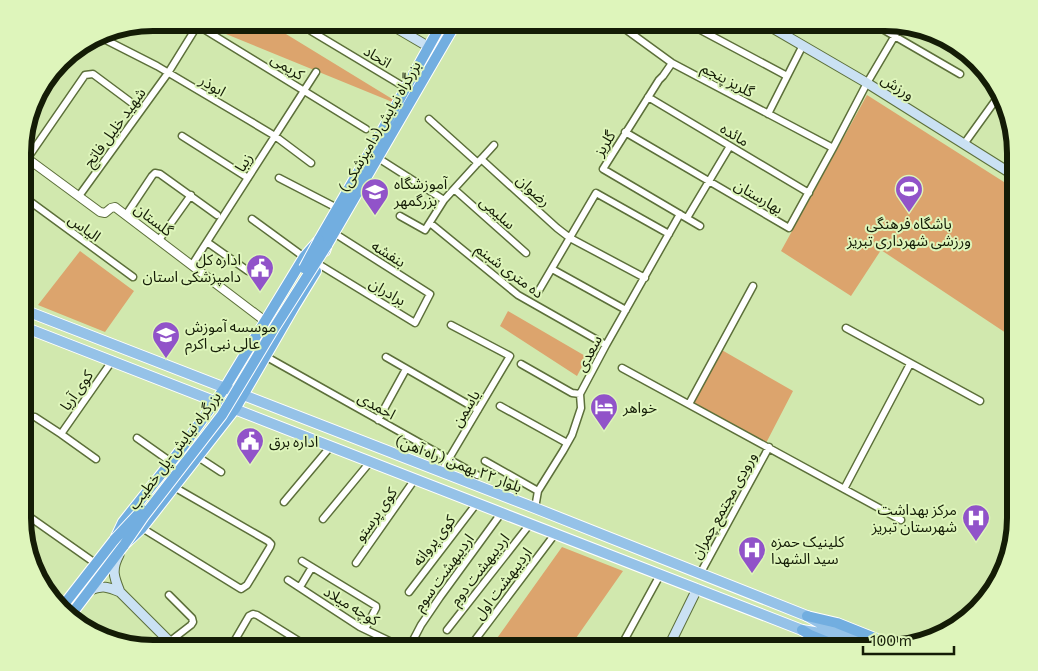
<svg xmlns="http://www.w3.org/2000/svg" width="1038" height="671" viewBox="0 0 1038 671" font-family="Commissioner,'Noto Sans Arabic',sans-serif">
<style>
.green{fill:#dca46d}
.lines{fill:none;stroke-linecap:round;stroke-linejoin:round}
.minor-casing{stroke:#5c6f3a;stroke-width:9}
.tertiary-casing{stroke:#5c6f3a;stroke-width:10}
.secondary-casing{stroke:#5c6f3a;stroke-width:11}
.primary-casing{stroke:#fff;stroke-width:12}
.trunk-casing{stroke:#fff;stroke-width:12}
.minor{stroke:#fff;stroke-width:6}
.tertiary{stroke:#fff;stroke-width:8}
.secondary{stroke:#cae1f3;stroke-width:9}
.primary{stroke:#95c2e8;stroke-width:10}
.trunk{stroke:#72aee0;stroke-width:10}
.trunk-bridge-casing{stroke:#fff;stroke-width:12;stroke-linecap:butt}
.trunk-bridge{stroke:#72aee0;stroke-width:10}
.labels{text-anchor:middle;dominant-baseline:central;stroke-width:4;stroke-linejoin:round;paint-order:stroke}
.street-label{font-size:15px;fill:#141c06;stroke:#def5bb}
.poi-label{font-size:15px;fill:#141c06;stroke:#def5bb;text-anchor:start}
.rim{fill:none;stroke:#141c06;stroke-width:6}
</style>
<rect width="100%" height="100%" fill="#d1e8ae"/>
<!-- green -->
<path class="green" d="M199,23H268L407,108Z
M867,95L1015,189V332L1012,337L881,250L851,296L781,251Z
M80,251L134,291L105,332L38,305Z
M508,311L587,357L577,376L500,326Z
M720,349L793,391L765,445L691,405Z
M562,547L623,571L569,648H490Z"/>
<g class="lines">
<!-- minor casing -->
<g class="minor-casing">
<path id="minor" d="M177,23L193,32
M617,23L672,63L833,148
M872,23L960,74
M197,25L366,129
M695,27L787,76
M311,31L406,88
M98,36L157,66L250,121L275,136L311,163
M672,63L663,76L659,80L603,169L700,226
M648,97L809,193
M32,107L71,53
M768,114L803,45
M429,119L478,163
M625,132L789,228L833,148L867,83L900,27
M182,136L248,178
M964,144L1000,94
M378,158L444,200
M27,159L85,75L93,74L136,106
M481,159L557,228L570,238L645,278
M279,178L337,208
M454,189L526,253
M79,196L168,73L199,23
M24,197L133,277
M126,215L152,176L155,173L160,174L217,215
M400,216L425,230L444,200L494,145
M687,218L730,146
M252,219L304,257
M430,223L518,295L606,345
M159,240L191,195
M207,242L248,271
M192,265L316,72
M320,265L415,323L430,294L334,233
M552,269L626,310
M538,292L596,193L669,234
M846,328L980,401
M265,356L477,475
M386,357L478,410
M521,364L572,393L580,394
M622,368L901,520
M689,404L753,286
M500,406L567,443
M35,417L61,434L96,459
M378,420L406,369
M61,434L112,361
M137,438L171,462
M198,457L221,472
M485,461L538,491
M441,472L510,356L451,325
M844,489L910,364
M284,502L331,446
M535,508L538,491L563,451L572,435L581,408L580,394L606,345L680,214
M24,513L95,563
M323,519L370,462
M142,528L241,589L247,585L270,547L271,544L268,541L174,487
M302,561L376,606V608L365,629
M356,563L415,479
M700,574L769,447
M288,580L360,627L404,648
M300,587L312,567
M409,592L477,503
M447,630L530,524
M235,640L249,616L253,614L257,615L310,648
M169,642L191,625L193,622L192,618L169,595
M229,648L235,640L248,648
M409,648L421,625L440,597L502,512
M469,648L555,534
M620,648L660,575"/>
</g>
<!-- tertiary casing -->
<g class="tertiary-casing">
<path id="tertiary" d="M24,156L100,212L105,213L111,208L115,207L265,321"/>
</g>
<!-- secondary casing -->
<g class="secondary-casing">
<path id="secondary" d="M388,23L429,47
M764,23L867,83L1015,176
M119,555C111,570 114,577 120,592
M90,590C103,585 108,587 120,592L176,648
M668,648L697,589"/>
</g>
<!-- primary casing -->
<g class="primary-casing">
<path id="primary" d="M24,310L535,508L807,616L829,628L881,648
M24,327L802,630L826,634L837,638"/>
</g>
<!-- trunk casing -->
<g class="trunk-casing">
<path id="trunk" d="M325,251L327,245L456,23
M62,607L115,539L123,522L182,448L224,389L304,257L319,240L378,138L442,23
M70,616L124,545L142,528L235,409L294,307L316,271
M807,616L837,623L897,647
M802,630L810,635L842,648"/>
</g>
<!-- minor -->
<use href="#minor" class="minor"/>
<!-- tertiary -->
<use href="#tertiary" class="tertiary"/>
<!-- secondary -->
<use href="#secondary" class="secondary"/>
<!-- primary -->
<use href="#primary" class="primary"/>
<!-- trunk -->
<use href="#trunk" class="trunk"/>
<!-- trunk-bridge casing -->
<g class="trunk-bridge-casing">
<path id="trunk-bridge" d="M304,268L319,240
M115,539L142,510
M124,545L144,516L222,415L275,327L327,245"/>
</g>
<!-- trunk-bridge -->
<use href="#trunk-bridge" class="trunk-bridge"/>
</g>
<!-- icons -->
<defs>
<g id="stadium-pin" transform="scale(1.4375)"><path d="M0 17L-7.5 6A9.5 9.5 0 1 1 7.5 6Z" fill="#9153c9" stroke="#def5bb"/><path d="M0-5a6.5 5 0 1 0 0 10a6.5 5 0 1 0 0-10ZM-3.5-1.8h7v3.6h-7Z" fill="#fff"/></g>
<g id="school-pin" transform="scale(1.4375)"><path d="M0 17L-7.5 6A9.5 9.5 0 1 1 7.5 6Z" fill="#9153c9" stroke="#def5bb"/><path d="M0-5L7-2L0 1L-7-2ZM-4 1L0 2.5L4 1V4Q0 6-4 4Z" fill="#fff"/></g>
<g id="civic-pin" transform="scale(1.4375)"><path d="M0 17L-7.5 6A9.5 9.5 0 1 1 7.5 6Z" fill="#9153c9" stroke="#def5bb"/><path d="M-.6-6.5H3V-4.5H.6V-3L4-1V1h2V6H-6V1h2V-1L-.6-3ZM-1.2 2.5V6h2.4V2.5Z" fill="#fff"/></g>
<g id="university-pin" transform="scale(1.4375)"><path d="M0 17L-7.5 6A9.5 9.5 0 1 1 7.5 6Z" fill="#9153c9" stroke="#def5bb"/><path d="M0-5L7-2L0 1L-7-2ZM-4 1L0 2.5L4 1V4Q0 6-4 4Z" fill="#fff"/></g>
<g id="hotel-pin" transform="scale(1.4375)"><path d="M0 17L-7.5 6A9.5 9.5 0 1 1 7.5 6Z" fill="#9153c9" stroke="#def5bb"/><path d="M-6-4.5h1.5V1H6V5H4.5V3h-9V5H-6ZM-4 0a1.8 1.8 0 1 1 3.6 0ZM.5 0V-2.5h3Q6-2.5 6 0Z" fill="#fff"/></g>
<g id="hospital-pin" transform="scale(1.4375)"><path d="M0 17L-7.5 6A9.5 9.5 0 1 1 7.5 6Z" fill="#9153c9" stroke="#def5bb"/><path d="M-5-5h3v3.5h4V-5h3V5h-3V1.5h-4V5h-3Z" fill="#fff"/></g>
</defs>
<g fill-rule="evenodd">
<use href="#stadium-pin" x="909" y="189"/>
<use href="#school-pin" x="375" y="192"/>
<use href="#civic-pin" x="260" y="268"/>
<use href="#university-pin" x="166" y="335"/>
<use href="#hotel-pin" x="604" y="407"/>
<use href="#civic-pin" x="250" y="441"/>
<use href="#hospital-pin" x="976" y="518"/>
<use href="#hospital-pin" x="752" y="550"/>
</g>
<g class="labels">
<!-- street labels -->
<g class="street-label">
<text transform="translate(378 56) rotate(31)">اتحاد</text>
<text transform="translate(288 66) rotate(32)">کریمی</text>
<text transform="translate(728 79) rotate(28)">گلریز پنجم</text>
<text transform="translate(213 85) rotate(30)">ابوذر</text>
<text transform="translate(898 86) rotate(32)">ورزش</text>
<text transform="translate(379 126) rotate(-60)">بزرگراه نیایش(دامپزشکی)</text>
<text transform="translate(114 127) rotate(-54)">شهید خلیل فاتح</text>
<text transform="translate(735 134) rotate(31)">مائده</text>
<text transform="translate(604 143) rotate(-58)">گلریز</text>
<text transform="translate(243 162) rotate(-58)">زیبا</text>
<text transform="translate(534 190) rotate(42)">رضوان</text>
<text transform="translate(759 196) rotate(30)">بهارستان</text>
<text transform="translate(498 212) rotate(41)">سلیمی</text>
<text transform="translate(154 219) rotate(37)">گلستان</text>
<text transform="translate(85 227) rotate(36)">الیاس</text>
<text transform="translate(389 253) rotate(32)">بنفشه</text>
<text transform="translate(510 270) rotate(37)">ده متری شبنم</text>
<text transform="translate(388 291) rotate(31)">برادران</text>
<text transform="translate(588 353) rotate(-62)">سعدی</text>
<text transform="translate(76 390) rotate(-55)">کوی آریا</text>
<text transform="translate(377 405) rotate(29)">احمدی</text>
<text transform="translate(465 408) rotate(-59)">یاسمن</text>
<text transform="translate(174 450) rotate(-53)">بزرگراه نیایش-پل خطیب</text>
<text transform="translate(459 463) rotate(21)">بلوار ۲۲ بهمن (راه آهن)</text>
<text transform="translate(723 505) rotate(-61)">ورودی مجتمع چمران</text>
<text transform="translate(375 514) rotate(-55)">کوی پرستو</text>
<text transform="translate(433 540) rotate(-52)">کوی پروانه</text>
<text transform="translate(479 569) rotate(-52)">اردیبهشت دوم</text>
<text transform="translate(443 572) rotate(-54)">اردیبهشت سوم</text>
<text transform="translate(502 583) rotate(-53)">اردیبهشت اول</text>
<text transform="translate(352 605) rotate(31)">کوچه میلاد</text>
</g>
<!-- poi labels -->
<g class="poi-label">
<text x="394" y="183">آموزشگاه<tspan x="394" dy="17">بزرگمهر</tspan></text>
<text x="909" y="223" text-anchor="middle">باشگاه فرهنگی<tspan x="909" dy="17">ورزشی شهرداری تبریز</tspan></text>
<text x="241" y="259" text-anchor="end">اداره کل<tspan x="241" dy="17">دامپزشکی استان</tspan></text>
<text x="185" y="326">موسسه آموزش<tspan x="185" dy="17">عالی نبی اکرم</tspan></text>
<text x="623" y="407">خواهر</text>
<text x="269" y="441">اداره برق</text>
<text x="957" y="509" text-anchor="end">مرکز بهداشت<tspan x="957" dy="17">شهرستان تبریز</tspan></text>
<text x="771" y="541">کلینیک حمزه<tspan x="771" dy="17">سید الشهدا</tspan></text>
</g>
</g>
<!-- crop -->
<path d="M0 0H1038V671H0ZM153 31H885A122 122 0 0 1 1007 153V518A122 122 0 0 1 885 640H153A122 122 0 0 1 31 518V153A122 122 0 0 1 153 31Z" fill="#def5bb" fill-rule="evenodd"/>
<path class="rim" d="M153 31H885A122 122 0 0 1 1007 153V518A122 122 0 0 1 885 640H153A122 122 0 0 1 31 518V153A122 122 0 0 1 153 31Z"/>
<!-- scale -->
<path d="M863 646v8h91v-8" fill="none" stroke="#141c06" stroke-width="2.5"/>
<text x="870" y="646" font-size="15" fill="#141c06" stroke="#def5bb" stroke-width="4" paint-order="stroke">100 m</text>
</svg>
